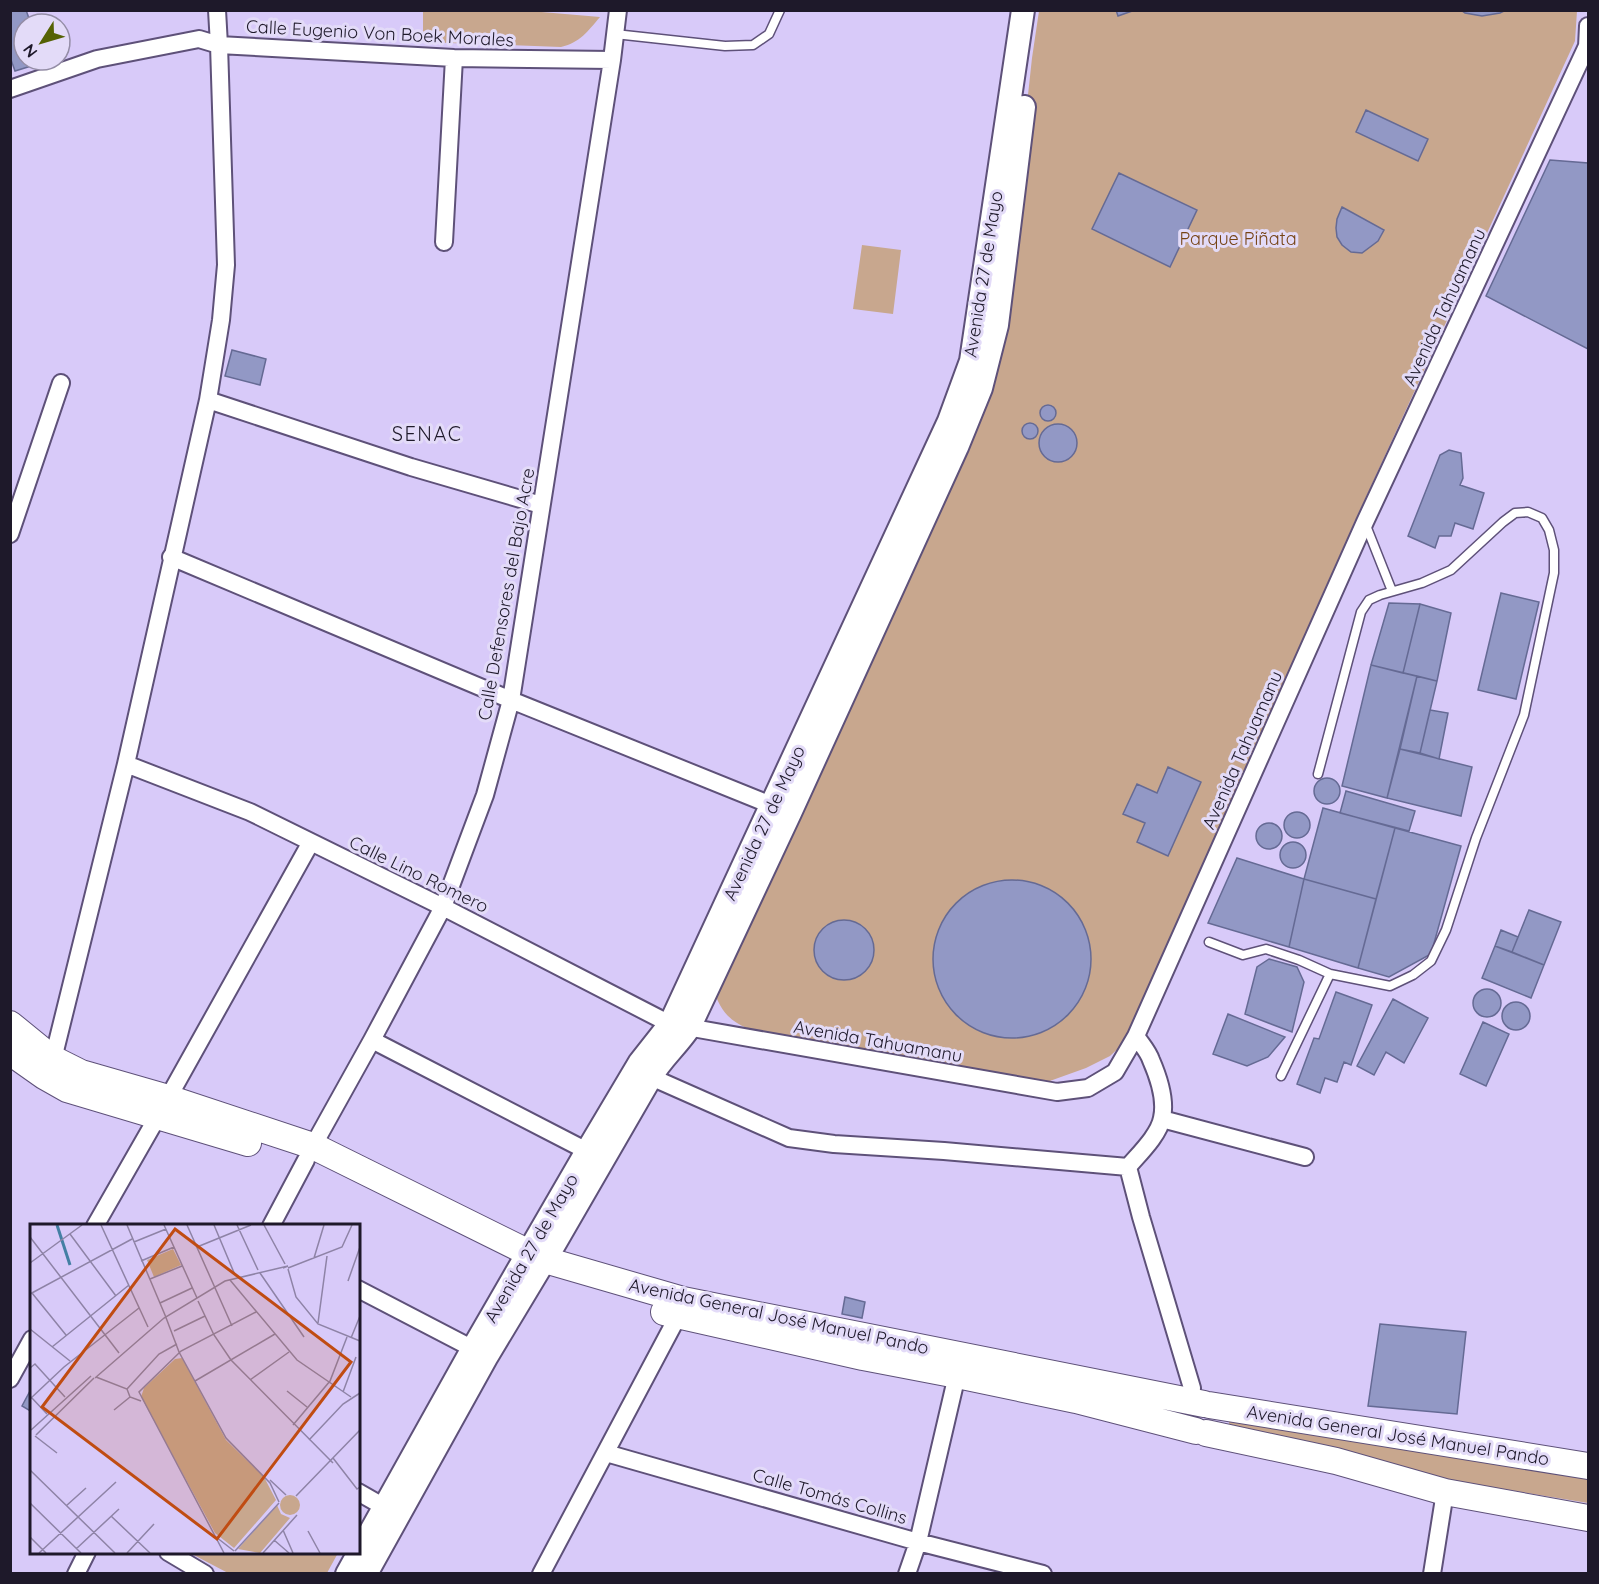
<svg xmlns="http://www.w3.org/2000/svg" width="1599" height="1584" viewBox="0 0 1599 1584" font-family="Quicksand,sans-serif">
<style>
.green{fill:#c8a78e}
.building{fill:#9298c5;stroke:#656a94;stroke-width:1.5}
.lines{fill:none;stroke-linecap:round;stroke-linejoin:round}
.lane-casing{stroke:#5e5179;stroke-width:11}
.street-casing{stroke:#5e5179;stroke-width:20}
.secondary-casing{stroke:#5e5179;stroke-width:26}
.primary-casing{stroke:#5e5179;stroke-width:28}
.lane{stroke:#fff;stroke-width:8}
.street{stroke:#fff;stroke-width:16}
.secondary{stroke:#fff;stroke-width:22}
.primary{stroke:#fff;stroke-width:26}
.labels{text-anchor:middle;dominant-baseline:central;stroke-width:6;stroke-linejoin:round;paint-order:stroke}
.street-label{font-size:18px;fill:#1e192a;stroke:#e3dbf8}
.park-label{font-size:18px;fill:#764315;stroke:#e3dbf8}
.neighbourhood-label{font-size:20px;letter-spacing:1.5px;fill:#1e192a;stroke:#e3dbf8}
.inset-river{fill:none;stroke:#447fa4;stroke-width:3}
.inset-road{fill:none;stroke:#8e83a6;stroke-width:1.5}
.view{fill:#c04c12;fill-opacity:0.15;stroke:#c04c12;stroke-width:3}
.inset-edge{fill:none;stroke:#1e192a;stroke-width:3}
</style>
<rect width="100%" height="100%" fill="#d8caf9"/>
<!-- green -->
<path class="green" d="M530,11L600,17C587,32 581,42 561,47L423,42V11Z
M1039,11H1577L1575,41L1355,521L1123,1044L1110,1056L1086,1068L1047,1082L961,1067L910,1060L747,1028C727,1020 720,1008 713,989L1003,326L1032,58Z
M862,245L901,250L893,314L853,309Z
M1229,1417L1588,1476V1503L1461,1482L1229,1429Z
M190,1553L338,1552V1553L327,1573H228Z"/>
<!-- building -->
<path class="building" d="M10,10H26L31,24H24V60H43L44,62L15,71L10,57Z
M1116,10H1135L1118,16Z
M1461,10H1506L1500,13L1482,16L1465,13Z
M1366,110L1428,139L1418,161L1356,132Z
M1550,160L1588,163V349L1486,296Z
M1119,173L1197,210L1170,267L1092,229Z
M1342,207L1384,230L1378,241L1362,253L1351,252L1342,245L1337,237L1336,228L1337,219Z
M232,350L266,359L260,385L225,376Z
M1040 413a8 8 0 1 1 16 0a8 8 0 1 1-16 0Z
M1022 431a8 8 0 1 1 16 0a8 8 0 1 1-16 0Z
M1039 443a19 19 0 1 1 38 0a19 19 0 1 1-38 0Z
M1449,450L1461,453L1463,478L1460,485L1484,493L1473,529L1455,523L1451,536H1439L1435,548L1408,536L1440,455Z
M1501,593L1539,602L1516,699L1478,690Z
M1389,603L1420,604L1403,673L1371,665Z
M1420,604L1451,613L1437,681L1403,673Z
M1371,665L1417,676L1387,798L1342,786Z
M1417,676L1437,681L1420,753L1400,749Z
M1430,710L1448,713L1439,759L1420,753Z
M1400,749L1472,767L1461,816L1387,798Z
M1168,767L1201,782L1168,856L1137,842L1145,823L1123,814L1137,784L1157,793Z
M1314 791a13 13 0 1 1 26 0a13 13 0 1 1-26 0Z
M1346,791L1415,811L1409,831L1340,813Z
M1323,808L1395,828L1376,899L1304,879Z
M1284 825a13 13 0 1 1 26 0a13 13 0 1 1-26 0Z
M1256 836a13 13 0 1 1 26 0a13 13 0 1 1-26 0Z
M1395,828L1461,846L1431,954L1389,977L1358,968Z
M1280 855a13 13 0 1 1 26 0a13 13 0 1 1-26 0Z
M1237,858L1304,879L1289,947L1208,923Z
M1304,879L1376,899L1358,968L1289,947Z
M933 959a79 79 0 1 1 158 0a79 79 0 1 1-158 0Z
M1529,910L1561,922L1544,965L1512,952Z
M814 950a30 30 0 1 1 60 0a30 30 0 1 1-60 0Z
M1501,930L1518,937L1512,952L1495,946Z
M1495,946L1544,965L1531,998L1482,978Z
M1269,959L1297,967L1304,982L1292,1032L1245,1014L1257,967Z
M1473 1003a14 14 0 1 1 28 0a14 14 0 1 1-28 0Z
M1336,992L1372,1005L1351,1065L1344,1062L1337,1082L1325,1078L1320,1093L1297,1084L1314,1038L1319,1039Z
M1393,999L1428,1018L1404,1063L1386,1052L1374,1075L1357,1066Z
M1502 1016a14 14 0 1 1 28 0a14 14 0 1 1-28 0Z
M1228,1014L1285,1037L1268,1057L1247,1066L1213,1054Z
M1483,1022L1509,1034L1486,1086L1460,1074Z
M845,1297L865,1302L862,1318L842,1314Z
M1380,1324L1466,1332L1457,1414L1368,1406Z
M30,1391L32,1392V1412L22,1406Z"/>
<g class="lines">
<!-- lane casing -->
<g class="lane-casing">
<path id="lane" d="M615,34L725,46L753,45L769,34L780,10
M1365,523L1392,591
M1209,942L1243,955L1266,949L1299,960L1330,974L1390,986L1413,975L1431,961L1446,930L1476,838L1524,715L1554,573V550L1549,530L1542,518L1528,512L1515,513L1503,522L1451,570L1422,583L1380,595L1369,600L1361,612L1318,774
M1281,1076L1330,974"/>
</g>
<!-- street casing -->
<g class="street-casing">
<path id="street" d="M1587,47L1588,26
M10,89L97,59L199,39L219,45L454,58L612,60
M444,242L454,58
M208,400L411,467L541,505
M10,534L61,383
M171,557L511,700L781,809
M126,764L250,812L443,907L670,1024L1057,1092L1088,1088L1115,1072L1136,1036L1365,522L1588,44
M1136,1036C1141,1044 1148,1051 1151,1060C1158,1076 1166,1100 1162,1118C1159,1135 1139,1154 1128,1167L1141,1217L1192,1388L1191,1401
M372,1040L587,1151
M53,1059L126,764L208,400L221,320L226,265L219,45L217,10
M651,1077L789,1138L834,1144L944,1151L1128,1167
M1162,1119L1305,1157
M313,1146L372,1040L443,907L485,795L511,700L612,60L618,10
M95,1226L158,1116L311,842
M271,1226L306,1160
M358,1289L483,1354
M10,1379L32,1339
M606,1453L918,1542L1043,1574
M358,1492L393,1512
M168,1552L205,1574
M76,1574L87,1552
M541,1574L678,1316
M907,1574L918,1542L957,1375
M1432,1574L1445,1492"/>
</g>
<!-- secondary casing -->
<g class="secondary-casing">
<path id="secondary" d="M347,1574L473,1348L587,1151L640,1062L670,1024L949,421L971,361L1023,10
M366,1574L487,1356L555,1243L651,1077C661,1059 677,1046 689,1028L790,813L957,447L981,388L997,325L1024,107"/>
</g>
<!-- primary casing -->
<g class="primary-casing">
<path id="primary" d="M10,1024L53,1059L81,1073L168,1098L313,1146L529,1253L545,1260L683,1300L1204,1404
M10,1052L44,1076L67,1089L248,1143
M664,1312L863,1357L957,1375L1076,1400L1196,1431
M1209,1405L1588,1466
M1206,1433L1336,1461L1445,1492L1588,1518"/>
</g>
<!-- lane -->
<use href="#lane" class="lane"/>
<!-- street -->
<use href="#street" class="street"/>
<!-- secondary -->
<use href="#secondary" class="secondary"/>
<!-- primary -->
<use href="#primary" class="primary"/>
</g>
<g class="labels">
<!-- street labels -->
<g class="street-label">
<text transform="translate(380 33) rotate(3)">Calle Eugenio Von Boek Morales</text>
<text transform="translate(983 274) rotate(-81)">Avenida 27 de Mayo</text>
<text transform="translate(1444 307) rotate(-65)">Avenida Tahuamanu</text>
<text transform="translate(506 594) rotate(-80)">Calle Defensores del Bajo Acre</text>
<text transform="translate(1242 750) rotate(-66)">Avenida Tahuamanu</text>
<text transform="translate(764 823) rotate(-65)">Avenida 27 de Mayo</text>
<text transform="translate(419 874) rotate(26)">Calle Lino Romero</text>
<text transform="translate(878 1041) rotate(10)">Avenida Tahuamanu</text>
<text transform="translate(531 1248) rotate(-60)">Avenida 27 de Mayo</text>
<text transform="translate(779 1316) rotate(12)">Avenida General José Manuel Pando</text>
<text transform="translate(1398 1435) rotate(9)">Avenida General José Manuel Pando</text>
<text transform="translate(830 1496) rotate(16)">Calle Tomás Collins</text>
</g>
<!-- park labels -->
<g class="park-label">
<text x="1238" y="238">Parque Piñata</text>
</g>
<!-- neighbourhood labels -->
<g class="neighbourhood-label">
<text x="427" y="433">SENAC</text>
</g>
</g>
<!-- overview -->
<g transform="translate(30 1224)">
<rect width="330" height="330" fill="#d8caf9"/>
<path d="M143,25L151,41L124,53L117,36ZM152,134L196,216L234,253L246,276L204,324L185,309L111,173L114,164L145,135ZM250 281a10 10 0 1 1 20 0a10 10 0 1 1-20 0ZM247,281L251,290L260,294L230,329L208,325Z" fill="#c8a78e"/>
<path class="inset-river" d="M27,1L40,41"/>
<path class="inset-road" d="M71,1L118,103M97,1L135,91M134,1L167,74M157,1L202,102M184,1L205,51M207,1L228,46M234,1L255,40M40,10L86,72M0,13L89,129M104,18L136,5M167,23L221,1M284,34L294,1M111,37L144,23M0,39L52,1M258,44L312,23L322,1M258,45L266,73L288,100L330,117M230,49L274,113M120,55L152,42M200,56L267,136L321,173M318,57L330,23M2,69L36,111M0,70L102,15M168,77L184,111L201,136L303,239M130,79L162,64M135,91L149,128L196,214L240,259L249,278M288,99L297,32M0,105L40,137M144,107L175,92M321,114L330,92M22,123L99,61M0,144L5,140L35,173M66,153L97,165L100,173L111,177M65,154L134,94L195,57L258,42L253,44M220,156L259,128M165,157L245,110M97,165L129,130L147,120M257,167L277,183M313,168L326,133M1,173L17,190M0,175L34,143L109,84M84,186L100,173M263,201L300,157L317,113M1,206L61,152M6,211L64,154M5,212L27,229M279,216L313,180L330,169M303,234L327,265L330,263M0,246L85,329M240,256L256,271M266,272L330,206M0,279L51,329M36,282L56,264M81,292L120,329M253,306L263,329M278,307L290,329M0,313L16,329M186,313L204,327M244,316L259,329M46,325L89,285M205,327L249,279M9,329L86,258M97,329L124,300M194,329L109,168L151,127L226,88M233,329L267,291"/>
<path class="view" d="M145,5L321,138L187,315L12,183Z"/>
<rect width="330" height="330" class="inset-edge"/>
</g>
<!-- border -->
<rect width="1599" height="1584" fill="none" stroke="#1e192a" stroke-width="24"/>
<!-- north arrow -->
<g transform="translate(42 42) rotate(233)"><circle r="28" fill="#e3dbf8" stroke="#948da6" stroke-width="1.5"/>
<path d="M0-4.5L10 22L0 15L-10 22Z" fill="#556204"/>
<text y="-9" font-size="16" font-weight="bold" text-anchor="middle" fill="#1e192a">N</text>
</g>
</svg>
